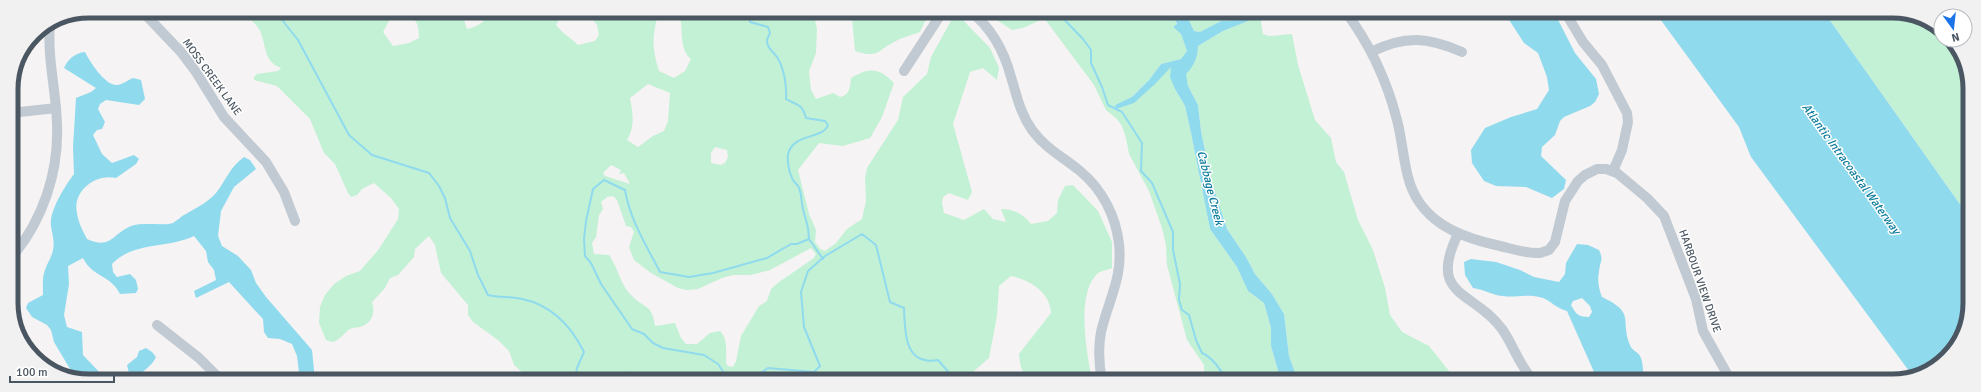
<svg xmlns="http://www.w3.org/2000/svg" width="1981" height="392" viewBox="0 0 1981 392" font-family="Signika,sans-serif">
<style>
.green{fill:#c3f1d5;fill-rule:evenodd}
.water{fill:#90daee;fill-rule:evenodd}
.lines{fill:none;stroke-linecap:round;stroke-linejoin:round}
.stream{stroke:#90daee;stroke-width:2}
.minor{stroke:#c1cad2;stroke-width:10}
.labels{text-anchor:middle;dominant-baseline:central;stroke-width:3;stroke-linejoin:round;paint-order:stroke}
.street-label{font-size:11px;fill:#4a5661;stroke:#fff}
.water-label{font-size:12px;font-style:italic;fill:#0c7c9b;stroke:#fff}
.rim{fill:none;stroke:#4a5661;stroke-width:5}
</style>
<rect width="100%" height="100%" fill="#f5f3f3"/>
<!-- green -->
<path class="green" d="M241,11H461L467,29C478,27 486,21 491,11H668L658,15C652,37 652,49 659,71L674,78L685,71L691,59C677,47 685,26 678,11H818L815,20L817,29L816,53L809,71L811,90L816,99L833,93L840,97C850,95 850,87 851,78C870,67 879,68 894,83L882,117L870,138L843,146L819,143L798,170L809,214L816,230L815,242L820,249L825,251L836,243L847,229L862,219L866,201L865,178L867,168L898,120L903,97L927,74L931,57L952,19L958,15L990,48L999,68L997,80L983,68L970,72L953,124L972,192L968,200L949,193L943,197L942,203L944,213L964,220L984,209L993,219L1006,222L1001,209C1014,209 1023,214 1031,224L1048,221L1057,213L1058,200L1065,186L1073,185L1098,211L1112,242V268C1108,270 1099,271 1096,275C1076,297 1087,354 1092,381C1081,381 1040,383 1033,380C1021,375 1020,365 1019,354L1051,313C1050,292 1030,280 1011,276L999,286L997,316L989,358L974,371L973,381L531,380L514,365L509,351L498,340L473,322L468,315V305L441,273L435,245L429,236L415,249L414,257L398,275L390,278L385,288L372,302C375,312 373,321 363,326C359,328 354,327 350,329C344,333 341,339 333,342L326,340L319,323L320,307L325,295L334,284L346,276L360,271L379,249L398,219L399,209L391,198L374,183L362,189L357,195L351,197L348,193L335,164L324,153L310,119L277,86L254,80V77L257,74L278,71L281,68C262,61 267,43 259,29C255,22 246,17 241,11ZM404,13C417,19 419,24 419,38L409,43L393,46L383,32L390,19ZM570,13H588L597,25L599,35L595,41L578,45C571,38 562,33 556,25L561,16ZM648,84L670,93L668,121L664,131L653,136L638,147L627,140C635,126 633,115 630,98ZM715,147L727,150L728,157L725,163L720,165L711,163V153ZM611,165L621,170L619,174L624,173L630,184L605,176L603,173ZM613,196L617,200L626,226L631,227L634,232L629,247L634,260L651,273L678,288L687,290L698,289L722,278L733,275H751L770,270L811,248L816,254L814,258L779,282L771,289L767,301L759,306L741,336L736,361L733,367L728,366L726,363C726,353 728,339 720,331L710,333L697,344H686L681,338L675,323L655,326C652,304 645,309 632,296C620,285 618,267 609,255L594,254L592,243L596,237L599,215L603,209L601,202L607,197Z
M848,11H934L924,23L920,32C913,35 903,37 896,41C877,50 879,59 855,51L852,18L846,16Z
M983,11H1171L1177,25L1173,27L1181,34L1187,51L1181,59L1161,64L1149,80L1132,97L1115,105L1117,109L1171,66L1175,89L1185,106L1191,133L1210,229L1237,267L1248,291L1264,303L1271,328V346L1281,381H1206L1204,377V365L1187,340L1167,265L1166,245L1162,228L1149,191L1129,154L1126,138L1122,126L1117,119L1106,110L1094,85L1047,22L1043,19L1023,28L1012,30Z
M1185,11H1248V13L1234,20L1221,21L1200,32L1194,31Z
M1259,11H1264L1261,22L1263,34L1269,36L1292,34L1298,65L1315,120L1331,138L1336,162L1344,172L1358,220L1373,250L1385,288L1390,315L1402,332L1429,346L1457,381H1383L1381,376V381H1298L1289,356L1284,314L1272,294L1255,274L1246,257L1227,229L1211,180L1201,131L1198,105L1188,86L1185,74C1194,67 1198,56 1198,46L1223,31L1258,17Z
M1824,12H1902L1941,31V40H1950L1968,74L1969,217L1964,207L1959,203Z"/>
<!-- water -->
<path class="water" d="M1171,11H1185L1194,31L1200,32L1221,21L1234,20L1248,13V11H1259L1258,17L1223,31L1198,46C1198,57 1194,66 1186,74L1188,86L1198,105L1201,131L1211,180L1227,229L1246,257L1255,274L1272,294L1284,314L1289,356L1298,381H1281L1271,346V328L1264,303L1248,291L1237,267L1210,229L1191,133L1185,106L1175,89L1170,77L1171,67L1155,84L1134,103L1116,109L1115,105L1132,97L1149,80L1161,64L1181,59L1187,51L1181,34L1173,27L1177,24Z
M1504,12H1554L1575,53L1596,79L1599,94L1595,102L1590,106L1564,117L1560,121L1555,135L1542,147L1541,156L1566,180L1564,189L1552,198L1526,187L1496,186L1484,181L1472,163L1471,150L1485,128L1511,117L1537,109L1549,90L1547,77L1538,53L1524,43Z
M1655,12H1824L1959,203L1964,207L1969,217V313L1944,361L1912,375L1751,157L1739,127Z
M85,52C90,62 106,87 118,85C123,84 128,80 133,78L141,80L145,99L139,105L106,100L100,104L98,109L105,122L102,129L97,130L93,135L102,154L112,163L134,155L139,159L136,164L116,178C96,173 72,191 77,213C78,222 83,231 87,239C111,250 112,234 131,226C142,222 166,226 173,223C178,220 181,216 186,214C197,207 207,203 216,193C226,180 230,167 244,157L250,160L256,169L234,187L221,211L218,236L222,246L238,256L251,270L256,283L266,297L312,350L315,380H300L297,356L292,344L280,339L268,338L264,332L263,319L229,282L196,298L194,291L216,280L214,270L208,262L206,251L194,236C167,249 134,241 112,264L113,272L117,277L130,274L136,280L138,289L136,293L120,294C111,275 92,277 83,258L68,266L69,284L64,315L67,327L82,332L83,355L102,375L112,380H85L70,369L54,342L51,330L47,325L32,317L26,308L28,303L43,295C43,287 42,277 45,270C47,263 52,257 53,250C55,242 52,234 51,226C49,211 65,186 74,174L73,147L76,98L91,92L96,88L64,68C68,59 75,53 85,52Z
M1577,244L1588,245L1599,250C1604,261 1600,260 1599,272C1597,280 1599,289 1602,297C1636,313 1620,319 1630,345C1631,350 1638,352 1640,356C1644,363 1642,373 1645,381H1598L1567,311C1556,308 1552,302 1543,298C1528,293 1517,298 1503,296C1495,296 1483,289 1473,288L1465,275L1464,262L1471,259L1496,262L1520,270L1534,277L1559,282L1565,274L1566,263ZM1582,298L1590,306L1592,312L1589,317C1578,317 1576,314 1571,305L1573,301Z
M146,348L152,352L156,357C152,367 140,372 135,380H118L130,377L127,365L137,357L139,351Z"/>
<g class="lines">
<!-- stream -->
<path class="stream" d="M275,11L298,40L349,135L372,155L429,173L439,186L445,198L450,218L470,251L478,275L488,295C500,298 511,296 522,299C552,305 571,326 584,352L577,368L575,380
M1056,11L1083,39L1091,50V63L1102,87L1108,105L1122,112L1142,143L1141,171L1152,183L1173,232V250L1180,284L1179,300L1182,310L1189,315L1196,340L1202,353C1212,357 1222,371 1227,381
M809,239L823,259
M629,372L630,380
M733,380L728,379L718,364L704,355L663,348L653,343L644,334L632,329L601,284L591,263L585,256L584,239L586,221L593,189L604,180L625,190C630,220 646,245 660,272L689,277L713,273L767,258L791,244H797L809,239C809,225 806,222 803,209C801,202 802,195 799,188C798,184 793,182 792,178C789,172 786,158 789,151C797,133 823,139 828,125L825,121L806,118C802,103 796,105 786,99C787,86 784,68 777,57C773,51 767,49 767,41C767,39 769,35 770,33L768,27L750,22L748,11
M751,380L768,368L814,372L820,366L804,327L801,292L808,271L825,256L862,234L876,245L890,302L904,308C905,332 904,366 938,360L951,375L954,381"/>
<!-- minor -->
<path class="minor" d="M142,11L181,52L196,72L224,117L266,162L284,192L295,221
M970,11C992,28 1004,51 1011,77C1017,96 1020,113 1032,130C1045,148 1063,157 1080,171C1102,189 1116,216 1119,244C1123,278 1108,301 1101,332C1098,348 1099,365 1102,381
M1345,11C1370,44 1387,81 1397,120C1402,139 1403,158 1408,177C1419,220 1456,236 1496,245C1510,248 1526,254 1540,253L1549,250L1555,242L1565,201L1578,181L1585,175L1597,169H1606L1617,173L1647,198L1664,216L1696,299L1703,331L1731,381
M1565,12L1583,42L1602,65L1627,113L1628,122L1622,150L1613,171
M1371,52C1405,35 1428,37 1462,52
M904,71L943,11
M11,113L56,108
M1458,234C1427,297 1473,290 1502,329C1514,346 1519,366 1534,381
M12,257C43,220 59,172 57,124C56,89 47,59 50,23
M157,325L199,358L221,380"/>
</g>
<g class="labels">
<!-- street labels -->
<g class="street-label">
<text transform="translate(212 77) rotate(54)">MOSS CREEK LANE</text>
<text transform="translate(1700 281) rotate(71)">HARBOUR VIEW DRIVE</text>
</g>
<!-- water labels -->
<g class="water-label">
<text transform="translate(1851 169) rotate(54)">Atlantic Intracoastal Waterway</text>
<text transform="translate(1210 188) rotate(76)">Cabbage Creek</text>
</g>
</g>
<!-- crop -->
<path d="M0 0H1981V392H0ZM89 18H1892A71 71 0 0 1 1963 89V303A71 71 0 0 1 1892 374H89A71 71 0 0 1 18 303V89A71 71 0 0 1 89 18Z" fill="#f1f1f2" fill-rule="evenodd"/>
<path class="rim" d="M89 18H1892A71 71 0 0 1 1963 89V303A71 71 0 0 1 1892 374H89A71 71 0 0 1 18 303V89A71 71 0 0 1 89 18Z"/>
<!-- north arrow -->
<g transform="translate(1953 28) rotate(165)"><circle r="19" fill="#ffffff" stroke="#b7bbc0"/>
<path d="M0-3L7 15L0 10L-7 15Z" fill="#1a73e8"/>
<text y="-6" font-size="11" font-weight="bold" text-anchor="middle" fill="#4a5661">N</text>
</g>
<!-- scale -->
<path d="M10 376v6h104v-6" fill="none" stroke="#4a5661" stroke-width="2"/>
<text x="16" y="376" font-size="12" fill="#4a5661" stroke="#ffffff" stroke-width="3" paint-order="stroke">100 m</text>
</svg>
